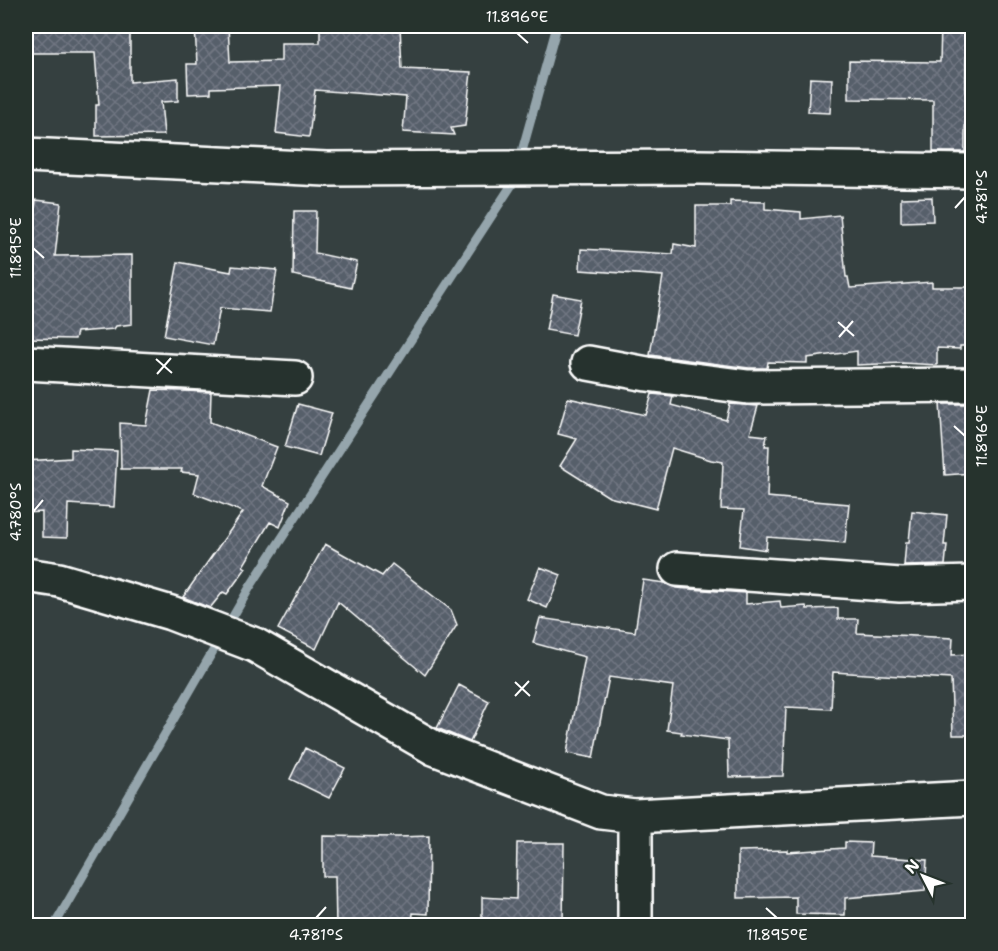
<svg xmlns="http://www.w3.org/2000/svg" width="998" height="951" viewBox="0 0 998 951" font-family="'Shantell Sans',sans-serif">
<style>
.lines{fill:none;stroke-linecap:round;stroke-linejoin:round}
.stream{stroke:#95a5ac;stroke-width:9}
.building{fill:url(#building-cross-hatch);stroke:#fff;stroke-width:1.5}
.minor-casing{stroke:#fff;stroke-width:38}
.minor{stroke:#26332d;stroke-width:33}
.ticks{fill:none;stroke:#fff;stroke-width:2}
.neatline{fill:none;stroke:#fff;stroke-width:2}
.ticks-label{font-size:15px;text-anchor:middle;fill:#fff}
</style>
<defs>
<pattern id="building-cross-hatch" width="8" height="8" patternUnits="userSpaceOnUse" patternTransform="scale(1.5)"><rect width="8" height="8" fill="#575e6b"/><path d="M0 0l8 8M0 8l8-8" fill="none" stroke="#707681"/></pattern>
</defs>
<rect width="100%" height="100%" fill="#354040"/>
<filter id="ink" filterUnits="userSpaceOnUse"><feTurbulence type="fractalNoise" baseFrequency=".0167" numOctaves="2"/><feDisplacementMap in="SourceGraphic" scale="12" xChannelSelector="R" yChannelSelector="G"/><feConvolveMatrix kernelMatrix="1 2 1 2 8 2 1 2 1" color-interpolation-filters="sRGB"/></filter>
<g filter="url(#ink)">
<g class="lines">
<!-- stream -->
<path class="stream" d="M519,162L557,26
M54,926L250,587L513,183L515,175"/>
</g>
<!-- building -->
<path class="building" d="M26,26H130V82L178,78V101L161,102L164,135L96,136V105H99L95,53H26Z
M195,26H228L230,62L281,61V43H320V26H400L402,69L471,72L465,126L451,128L454,135L403,132L406,97L315,90L309,137L276,133L281,86L211,88V93L188,94L187,64H197Z
M941,26H972V51H966L965,152H933V100L849,99V61L940,62Z
M810,78L832,79L830,113L808,112Z
M932,197L933,221L901,222V198Z
M36,200L61,203L55,256L132,255V324L116,326L114,329L77,332L75,339L26,338V256H29Z
M730,201L765,202V209L801,212V219L840,215L846,277H848L850,288L932,282V287H972V346H960V349L937,348V365L902,363L857,365V351L807,358V363L768,362L767,368H749L650,355L663,276L580,270L581,249L673,254L674,244L696,248V206H730Z
M294,211H316L315,253L357,262L351,288L293,275Z
M178,262L231,272L232,266L277,270L270,312L220,308L213,345L164,336Z
M553,294L581,299L574,335L546,330Z
M153,390L211,392L210,422L277,447L262,486L290,501L280,527L270,522L243,566L246,568L227,594L223,592L210,608L183,597L243,512L194,493L199,474L181,472L182,469H121L120,423L146,425Z
M652,394L673,396L671,405L726,420L730,404L758,406L750,434L767,436L765,446H769L767,497L849,504L845,543L767,537L766,550L740,546L744,510L721,509L723,462L711,460L672,448L656,509L609,497L560,466L577,439L558,434L568,398L646,415Z
M298,404L332,413L319,456L285,447Z
M940,404H969L972,473L945,475Z
M71,449L117,451L114,507L68,504L67,538L42,537V512L26,513V461L71,458Z
M912,511L947,515L944,545H947L945,565L904,566L906,542H909Z
M325,544L382,576L392,564L451,610L457,625L425,675L338,602L316,649L278,629Z
M540,567L561,575L547,608L527,599Z
M643,580L665,583L676,588L746,593V604L780,601L781,608L806,606L807,609L838,608V619H858L857,633L953,638L952,655L972,654V735H953L951,679L833,672L831,709L786,707L783,776L729,777L728,740L681,734L682,732L667,730L673,686L609,677L593,758L567,753L585,657L533,643L540,618L635,632Z
M459,685L489,701L470,742L437,728Z
M305,748L345,768L329,798L290,779Z
M323,836L398,837L429,836L428,914L413,913L412,926H336L335,876H323Z
M845,842L871,843L870,856L927,860L925,891L845,898V915L796,914V897L738,898V851L787,850V852L845,848Z
M517,843H564L563,926H482V897L516,899Z"/>
<g class="lines">
<!-- minor casing -->
<g class="minor-casing">
<path id="minor" d="M26,155L326,169L699,167L972,171
M26,363L295,378
M588,363L647,374L748,387L972,385
M677,569L900,585L972,583
M26,575L59,580L171,613L255,645L434,748L601,812L635,816L972,798
M635,926V816"/>
</g>
<!-- minor -->
<use href="#minor" class="minor"/>
</g>
</g>
<!-- ticks -->
<path class="ticks" d="M517,33L528,43M955,208L965,197M33,248L44,258M838,322L854,336M839,337L853,321M156,359L172,373M157,374L171,358M954,426L965,436M33,512L43,500M515,682L530,696M515,696L529,681M766,908L777,918M316,918L326,907"/>
<!-- margin -->
<rect width="998" height="951" fill="none" stroke="#26332d" stroke-width="66"/>
<!-- north arrow -->
<g transform="translate(923 876) rotate(312)" stroke="#26332d" stroke-width="4.5" paint-order="stroke">
<path d="M0-4.5L10 22L0 15L-10 22Z" fill="#ffffff"/>
<text y="-9" font-size="16" font-weight="bold" text-anchor="middle" fill="#ffffff">N</text>
</g>
<rect x="33" y="33" width="932" height="885" class="neatline"/>
<g class="ticks-label">
<text x="517" y="22">11.896°E</text>
<text transform="translate(982 197) rotate(-90)" y="5">4.781°S</text>
<text transform="translate(16 248) rotate(-90)" y="5">11.895°E</text>
<text transform="translate(982 436) rotate(-90)" y="5">11.896°E</text>
<text transform="translate(16 512) rotate(-90)" y="5">4.780°S</text>
<text x="316" y="940">4.781°S</text>
<text x="777" y="940">11.895°E</text>
</g>
</svg>
